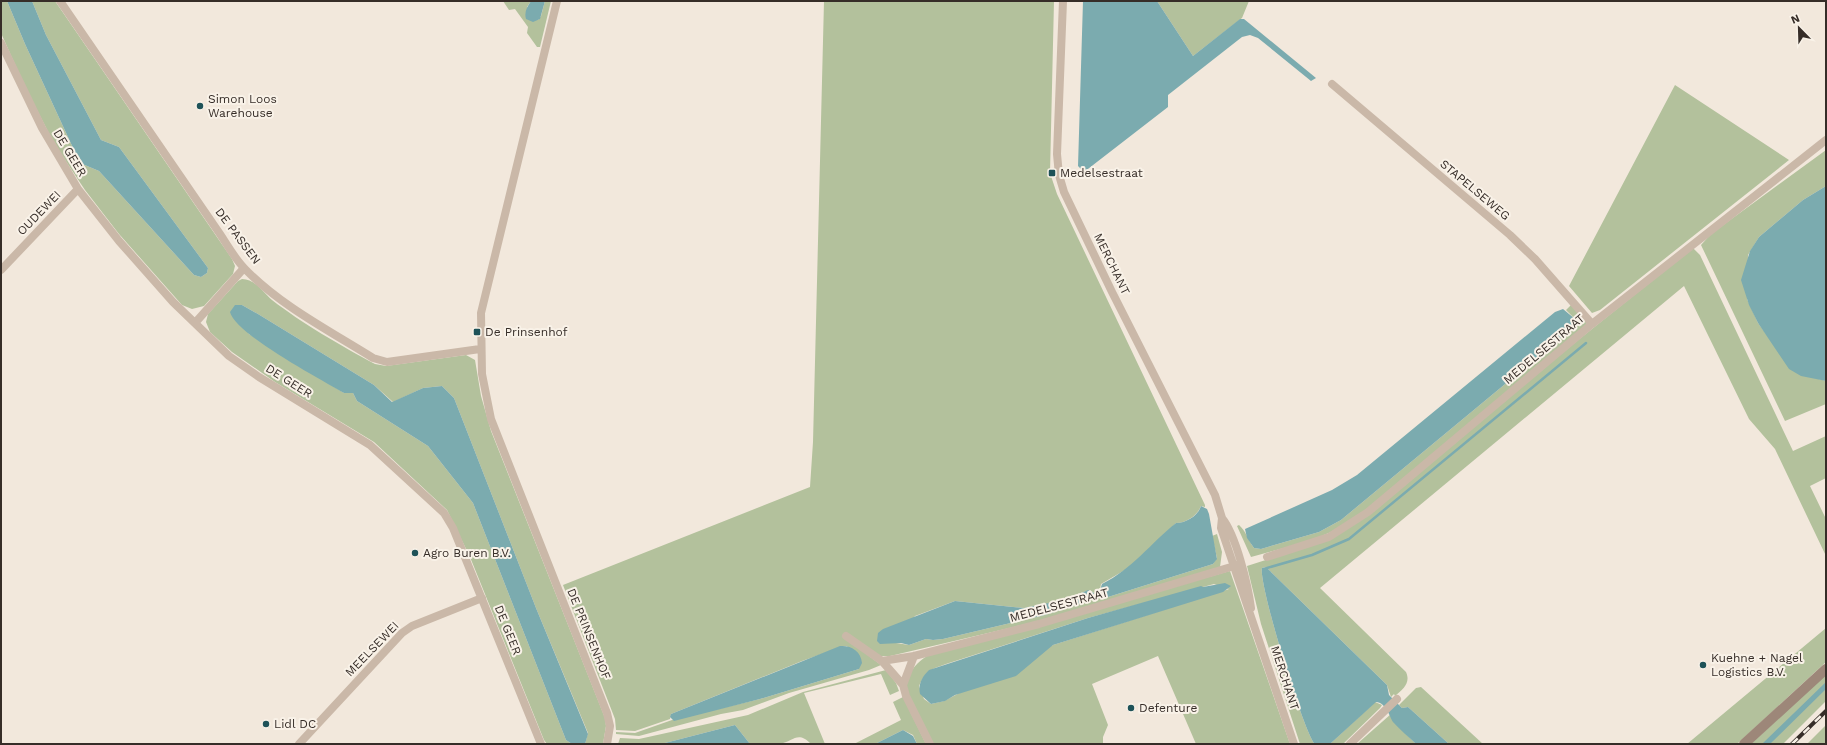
<svg xmlns="http://www.w3.org/2000/svg" width="1827" height="745" viewBox="0 0 1827 745" font-family="'Work Sans',sans-serif">
<style>
.green{fill:#b3c19c;fill-rule:evenodd}
.water{fill:#7babaf}
.lines{fill:none;stroke-linecap:round;stroke-linejoin:round}
.stream{stroke:#7babaf;stroke-width:2.5}
.street{stroke:#cab8a8;stroke-width:8}
.secondary{stroke:#9d8779;stroke-width:10}
.rail-casing{stroke:#362d28;stroke-width:4}
.rail{stroke:#f9f2e8;stroke-width:2.5;stroke-dasharray:8;stroke-linecap:butt}
.poi-dot{fill:#1e5258;stroke:#f9f2e8;stroke-width:1.5}
.labels{text-anchor:middle;dominant-baseline:central;stroke-width:4;stroke-linejoin:round;paint-order:stroke}
.poi-label{font-size:12px;fill:#362d28;stroke:#f9f2e8;text-anchor:start}
.street-label{font-size:12px;fill:#362d28;stroke:#f9f2e8}
</style>
<rect width="100%" height="100%" fill="#f2e8dc"/>
<!-- green -->
<path class="green" d="M1,1H7L25,44L80,163L99,171L194,275L201,277L207,273L208,268L119,147L101,140L46,35L32,1H55L232,259L235,266L233,274L204,306L192,309L182,305L119,234L85,190L55,145L25,87L1,33Z
M503,1H531L527,7L538,20L541,16L545,1H551L540,47H537L527,33L528,27L515,9L509,10Z
M824,1H1054L1050,173L1057,194L1205,505V507L1201,506C1197,516 1186,523 1176,523L1130,567L1101,584L1100,590L1108,597L1213,564L1217,558L1212,536L1217,534L1222,552L1220,567L1043,620L890,656H880L857,647L881,665L869,670L789,693L743,710L721,714L639,736L616,734V732L635,733L672,720L760,699L859,669L847,646H844L802,661L671,714L670,719L635,731L616,730L615,719L563,585L810,487L813,442ZM1090,590L1094,593L1093,599L1045,615L943,639L933,640L926,639L909,645L896,643L915,616L955,601L1024,608L1046,604Z
M1157,1H1249L1242,18L1193,56Z
M1675,85L1789,160L1600,310L1592,313L1569,286Z
M1826,150V186L1803,200L1759,237L1748,255L1747,299L1758,323L1769,338L1815,378L1826,381V404L1785,421L1701,245L1711,234Z
M1693,248L1700,255L1793,451L1826,436V478L1810,486L1826,519V556L1775,449L1749,419L1684,286L1320,588L1406,672C1411,683 1403,689 1395,696L1394,694L1391,697L1387,685L1266,567L1262,568C1258,582 1304,733 1315,744H1300L1261,624L1247,566L1329,540Z
M242,279C255,279 263,292 272,300C300,322 343,347 375,364L386,366L466,355L475,360L481,396L491,431L605,718L606,726L603,744H585L588,733L536,608L454,398L442,386L423,388L393,402L374,385L258,314L242,305H235L249,334L344,393H353L357,401L428,446L473,503L566,740L572,744H547L544,740L470,557L447,510L374,442L275,382L232,352L210,332L206,322L208,314L238,281Z
M1572,304L1586,322L1587,325L1363,512L1338,529L1310,541L1251,557L1237,526L1239,525C1246,531 1248,540 1254,548L1261,549L1319,532L1341,520L1569,331L1575,323V319L1566,310Z
M1230,571L1290,744H1196L1158,656L1092,684L1108,725L1103,737V744H933C927,731 904,695 907,682C910,669 918,662 927,656ZM1214,584L1229,589L1053,645L944,701L931,704L924,699L919,686C927,669 932,669 949,663L1088,618Z
M1826,628V662L1737,744H1687Z
M886,670L896,683L899,691L890,695L881,674L804,693L825,744H811C797,730 794,742 779,744C770,745 759,744 750,744L735,725L661,744H618L620,738L639,739L748,715L803,692Z
M1826,674V701L1783,744H1751Z
M1421,687L1483,744H1449L1408,707L1402,708L1399,705L1416,688Z
M903,697L926,744H917L913,735L903,730L875,744H854L901,720L893,702Z
M1375,702L1382,705L1380,708L1343,744H1330Z
M1391,714L1393,721L1416,744H1357Z
M1826,725V744H1807Z"/>
<!-- water -->
<path class="water" d="M7,1H32L46,35L101,140L119,147L208,268L207,273L201,277L194,275L99,171L80,163L25,44Z
M531,1H545L540,19L533,22L526,19C524,12 527,7 531,1Z
M1083,1H1157L1193,56L1240,19H1244L1316,78L1311,81L1258,38L1250,35L1242,37L1168,95V107L1084,172L1078,166Z
M1826,186V381L1801,376L1789,369L1758,323L1749,305L1741,280L1750,251L1759,237L1803,200Z
M235,305H242L258,314L374,385L392,402L423,388L442,386L454,398L536,608L588,734L585,744H572L566,740L473,503L428,446L357,401L353,393H344C322,380 235,334 230,312Z
M1563,309L1575,319L1574,327L1569,331L1341,520L1319,532L1261,549L1254,548L1247,538L1245,529L1332,490L1357,475L1555,312Z
M1201,506L1207,509L1209,514L1217,559L1213,564L1108,597L1100,590L1102,584C1132,569 1151,543 1176,523C1186,523 1198,516 1201,506Z
M1266,567L1387,685L1389,695L1402,708L1408,707L1449,744H1416C1409,737 1400,730 1393,722C1389,715 1386,703 1376,702L1330,744H1315C1304,733 1258,582 1262,568Z
M1225,583L1231,586L1223,592L1053,645L1016,676L955,695L945,701L931,704L920,694C918,684 922,677 929,670L1088,618L1201,586L1203,587Z
M1088,590L1094,593L1093,599L1045,615L943,639L933,640L926,639L909,645L901,643L880,644L877,641L878,633L883,629L955,601L1024,608L1068,599Z
M840,646C851,645 861,651 862,663L859,669L760,699L674,721L670,717L671,714Z
M1826,682V689L1770,744H1762Z
M735,725L750,744H661Z
M903,730L913,736L917,744H875Z"/>
<g class="lines">
<!-- stream -->
<path class="stream" d="M1267,568L1312,555L1349,539L1586,343"/>
<!-- street -->
<path class="street" d="M60,1L220,234C228,246 235,259 245,269C281,306 330,331 373,358L387,362L480,349
M557,1L481,313L482,374L491,419L607,713L610,726L607,744
M1063,1L1057,154L1059,175L1064,192L1112,292L1215,495L1222,518L1221,528L1294,744
M1,43L42,128L78,189L119,241L173,302L229,356L259,377L370,445L444,513L453,528L541,744
M1332,84L1510,235L1535,259L1592,324
M1,270L78,189
M195,323L244,268
M1222,518C1236,535 1248,585 1251,608
M1267,557L1329,537L1368,512L1592,324L1826,140
M846,636L882,661L903,685
M914,656L903,685L906,696L930,744
M882,661L914,656L1039,624L1241,564
M299,744L402,633L412,626L482,598
M1350,744L1397,699"/>
<!-- secondary -->
<path class="secondary" d="M1744,744L1826,669"/>
<!-- rail casing -->
<g class="rail-casing">
<path id="rail" d="M1792,744L1826,711"/>
</g>
<!-- rail -->
<use href="#rail" class="rail"/>
</g>
<!-- markers -->
<g class="poi-dot">
<circle cx="200" cy="106" r="4"/>
<rect x="1048" y="169" width="8" height="8" rx="2"/>
<rect x="473" y="328" width="8" height="8" rx="2"/>
<circle cx="415" cy="553" r="4"/>
<circle cx="1703" cy="665" r="4"/>
<circle cx="1131" cy="708" r="4"/>
<circle cx="266" cy="724" r="4"/>
</g>
<g class="labels">
<!-- poi labels -->
<g class="poi-label">
<text x="208" y="99">Simon Loos<tspan x="208" dy="14">Warehouse</tspan></text>
<text x="1060" y="173">Medelsestraat</text>
<text x="485" y="332">De Prinsenhof</text>
<text x="423" y="553">Agro Buren B.V.</text>
<text x="1711" y="658">Kuehne + Nagel<tspan x="1711" dy="14">Logistics B.V.</tspan></text>
<text x="1139" y="708">Defenture</text>
<text x="274" y="724">Lidl DC</text>
</g>
<!-- street labels -->
<g class="street-label">
<text transform="translate(70 153) rotate(59)">DE GEER</text>
<text transform="translate(1475 190) rotate(40)">STAPELSEWEG</text>
<text transform="translate(39 213) rotate(-46)">OUDEWEI</text>
<text transform="translate(238 236) rotate(53)">DE PASSEN</text>
<text transform="translate(1112 264) rotate(64)">MERCHANT</text>
<text transform="translate(1544 349) rotate(-40)">MEDELSESTRAAT</text>
<text transform="translate(289 381) rotate(32)">DE GEER</text>
<text transform="translate(1059 605) rotate(-15)">MEDELSESTRAAT</text>
<text transform="translate(508 630) rotate(68)">DE GEER</text>
<text transform="translate(589 634) rotate(68)">DE PRINSENHOF</text>
<text transform="translate(372 649) rotate(-46)">MEELSEWEI</text>
<text transform="translate(1285 678) rotate(72)">MERCHANT</text>
</g>
</g>
<!-- border -->
<rect width="1827" height="745" fill="none" stroke="#362d28" stroke-width="4"/>
<!-- north arrow -->
<g transform="translate(1799 28) rotate(337)" stroke="#f9f2e8" stroke-width="3" paint-order="stroke">
<path d="M0-3L7 15L0 10L-7 15Z" fill="#362d28"/>
<text y="-6" font-size="11" font-weight="bold" text-anchor="middle" fill="#362d28">N</text>
</g>
</svg>
